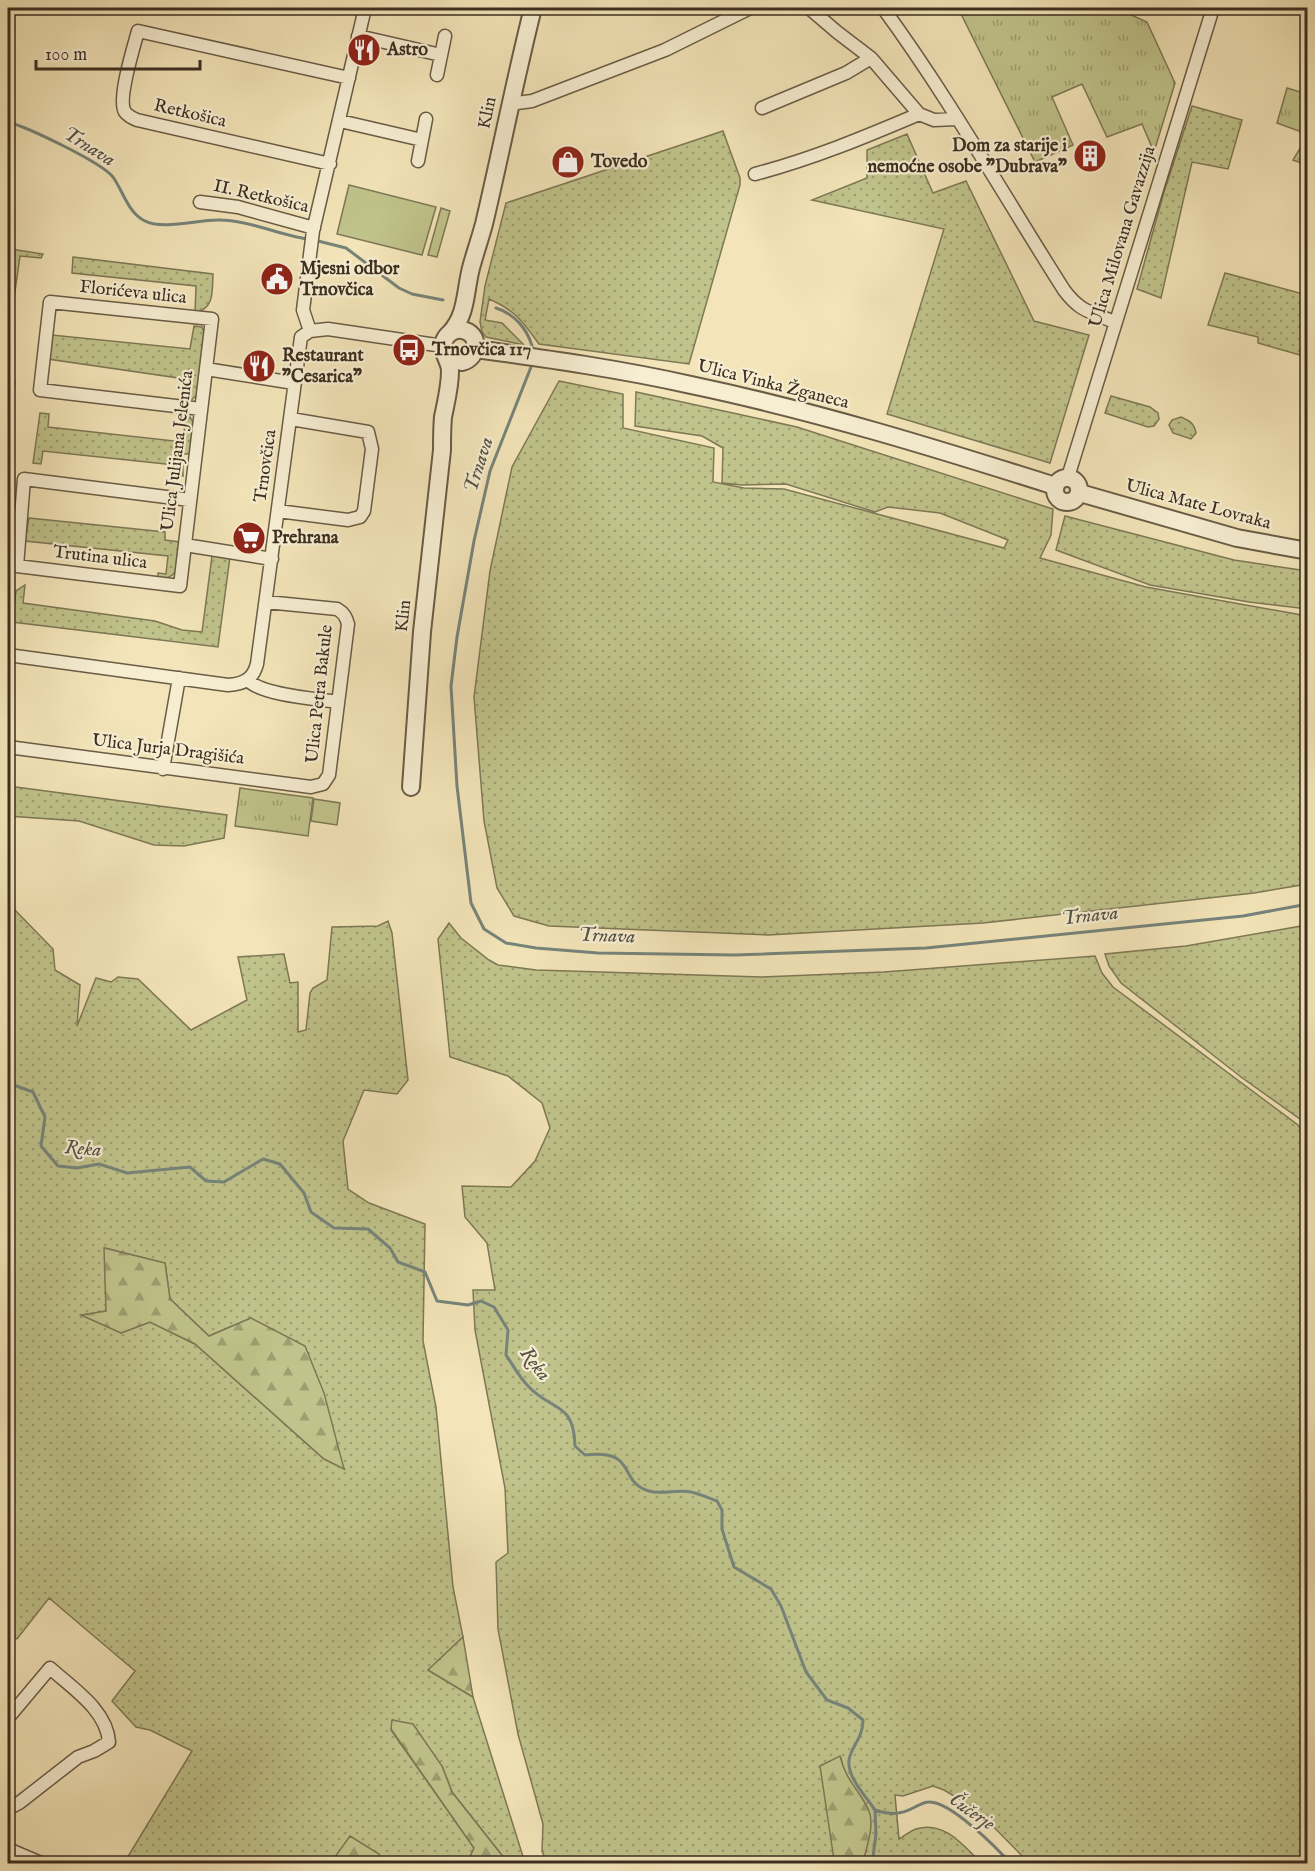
<svg xmlns="http://www.w3.org/2000/svg" width="1315" height="1871" viewBox="0 0 1315 1871" font-family="'IM FELL English',serif">
<style>
.grass{fill:url(#grass-dots);stroke:#7e7856;stroke-width:1.5;fill-rule:evenodd}
.forest{fill:url(#forest-firs);stroke:#7e7856;stroke-width:1.5}
.park{fill:url(#park-tufts);stroke:#7e7856;stroke-width:1.5}
.pitch{fill:#c0c38b;stroke:#7e7856;stroke-width:1.5}
.lines{fill:none;stroke-linecap:round;stroke-linejoin:round}
.stream{stroke:#76847b;stroke-width:3}
.minor-casing{stroke:#6a5c46;stroke-width:15}
.tertiary-casing{stroke:#6a5c46;stroke-width:20}
.minor{stroke:#f7eed2;stroke-width:12}
.tertiary{stroke:#f7eed2;stroke-width:16}
.labels{text-anchor:middle;dominant-baseline:central;stroke-width:4.5;stroke-linejoin:round;paint-order:stroke}
.poi-label{font-size:18px;font-weight:bold;fill:#3c2e20;stroke:#f7eed2;text-anchor:start}
.street-label{font-size:18px;fill:#3c2e20;stroke:#f7eed2}
.water-label{font-size:20px;font-style:italic;fill:#545246;stroke:#f7eed2}
</style>
<defs>
<pattern id="grass-dots" width="8" height="8" patternUnits="userSpaceOnUse" patternTransform="scale(1.5)"><rect width="8" height="8" fill="#c0c38b"/><path d="M2 2h.1M6 6h.1" fill="none" stroke="#9d9f71" stroke-width="1.8" stroke-linecap="round"/></pattern>
<pattern id="forest-firs" width="22" height="20" patternUnits="userSpaceOnUse" patternTransform="scale(1.5)"><rect width="22" height="20" fill="#c0c38b"/><path d="M5 1l3.5 6h-7zM16 11l3.5 6h-7z" fill="#9d9f71"/></pattern>
<pattern id="park-tufts" width="24" height="20" patternUnits="userSpaceOnUse" patternTransform="scale(1.5)"><rect width="24" height="20" fill="#c0c38b"/><path d="M3 7l-1-3M5 7V3M7 7l1-3M15 17l-1-3M17 17v-4M19 17l1-3" fill="none" stroke="#9d9f71"/></pattern>
</defs>
<rect width="100%" height="100%" fill="#f3e5b9"/>
<filter id="stains"><feTurbulence type="fractalNoise" baseFrequency=".00333" numOctaves="4"/><feColorMatrix values="0 0 0 0 .2 0 0 0 0 .09 0 0 0 0 .02 0 0 0 .5 -.17"/></filter>
<radialGradient id="worn" r=".72"><stop offset=".6" stop-color="#630" stop-opacity="0"/><stop offset="1" stop-color="#630" stop-opacity=".3"/></radialGradient>
<!-- grass -->
<path class="grass" d="M1192,106L1242,120L1228,169L1192,162L1161,298L1137,289L1164,192Z
M723,131L740,178V185L689,364L539,344C523,322 515,310 489,299L485,320L502,323L524,345L486,337L482,332L480,322L485,286L506,203Z
M907,134L933,193L966,181L1034,321L1089,335L1050,463L887,414L944,229L812,200L867,178V150Z
M1302,145L1307,148V165L1293,160Z
M11,249L43,254L41,258L20,256L8,341V278Z
M73,257L213,274C212,291 215,308 195,313L196,286L72,273Z
M1225,273L1307,295V357L1258,343V337L1208,325Z
M194,326L202,327L206,337L198,394L188,403H181L185,379L48,359L52,335L190,349Z
M559,381L623,394V428L714,448L713,482L744,488L784,489L1004,548L1008,540L940,513L888,507L875,512L786,484L742,485L722,483L723,448L702,436L635,426L636,392L797,427L1053,509L1051,535L1040,558L1146,587L1307,616V884L1254,893L983,923L768,935L549,926L514,916L497,888L484,821L474,697L490,571L512,467Z
M1111,396L1150,407L1158,413L1159,419L1154,426L1148,427L1105,413Z
M40,413L49,414L48,427L183,442L185,423L190,417L194,424L191,454H183V476L174,474L175,465L43,451L41,464L33,463Z
M1181,417C1190,421 1194,423 1196,433L1191,439L1173,433L1169,425L1172,420Z
M1065,516L1234,560L1307,571V609L1249,602L1150,585L1056,550Z
M29,518L165,532V540L180,542C178,563 182,577 158,580V573L166,574L168,556L25,541Z
M212,556L230,557L218,647L12,622L16,591L25,585L23,603L155,621L182,630L202,632Z
M8,786L227,815L224,838L184,846L154,845L79,821L8,816Z
M13,908L53,949L55,970L80,985L77,1026L96,978L111,982L118,977L138,979L191,1030L247,1000L238,957L284,954L290,983L298,982V1032L306,1030L310,993L313,988L327,980L332,927L378,926L388,921L392,933L408,1080L397,1094L364,1090L343,1141L348,1189L369,1203L425,1224L423,1341L436,1407L453,1587L463,1637L428,1670L473,1697L525,1863H508L452,1792L442,1766L393,1720L391,1730L474,1848L467,1863H382L379,1854L332,1861L340,1863H295L286,1861L285,1864L124,1863L192,1751L150,1730L136,1727L112,1701L135,1671L49,1598L17,1639L8,1631V911ZM105,1248L165,1263L170,1299L209,1336L251,1318L344,1468L324,1459L195,1344L150,1322L121,1333L82,1315L106,1311Z
M449,923L461,938L489,960L498,965L536,970L762,977L884,972L1095,956L1102,973L1113,987L1298,1125L1308,1140L1307,1863H1029L976,1809L944,1790L933,1786L903,1796L895,1795L899,1839C904,1836 910,1831 916,1829C944,1820 964,1846 981,1863H863L870,1829L869,1812L843,1771L841,1757L834,1860L845,1863H547L542,1851L543,1824L518,1734L498,1629L496,1562L508,1553L505,1488L475,1330L473,1290H495L487,1243L465,1217L462,1186L511,1187L535,1161L550,1128L542,1103L508,1076L450,1057L438,939Z
M1307,925V1124L1241,1077L1121,983L1109,966L1105,954L1186,946Z"/>
<!-- forest -->
<path class="forest" d="M104,1248L165,1263L170,1299L209,1336L251,1318L305,1346L324,1393L344,1469L324,1459L195,1344L150,1322L121,1333L81,1315L106,1311Z
M463,1637L473,1697L428,1670Z
M392,1720L413,1724L442,1766L452,1792L508,1863H467L474,1848L391,1729Z
M840,1756C846,1782 860,1790 869,1811C875,1826 866,1848 863,1863H845L834,1860L820,1766Z
M350,1836L379,1854L382,1863H340L332,1861Z"/>
<!-- park -->
<path class="park" d="M958,8H1116L1147,22L1175,83L1154,152L1142,124L1107,137L1082,84L1052,97L1073,145L1035,162Z
M1287,88L1307,94V134L1277,123Z
M8,381L15,382L8,449Z
M240,788L313,798L308,836L235,826Z"/>
<!-- pitch -->
<path class="pitch" d="M349,185L436,207L422,255L337,234Z
M441,208L450,211L437,257L428,255Z
M314,799L340,803L337,825L311,821Z"/>
<g class="lines">
<!-- stream -->
<path class="stream" d="M8,122C27,127 101,162 113,177C123,191 128,213 145,221C162,230 197,220 217,220C246,219 279,235 307,239
M314,240L346,248L399,288L412,294L443,300
M496,308C513,313 527,328 532,346
M531,367L490,471L474,541L457,637L451,686L457,786L471,903L484,929L506,943L536,948L598,953L735,955L926,948L1243,916L1308,904
M8,1083L33,1092L45,1117L41,1146L58,1166L77,1168L99,1164L127,1173L190,1167L206,1181L224,1182L263,1159L280,1164L304,1193L311,1212L334,1228L368,1229L390,1248L398,1262L425,1272L437,1301L468,1305L481,1301L494,1307L508,1330L506,1355C513,1365 519,1377 528,1386C552,1412 574,1401 575,1446L585,1455C639,1449 617,1482 649,1491C662,1495 677,1489 691,1492C700,1494 709,1498 717,1501L722,1510V1529L734,1567L771,1589L781,1606L806,1672L827,1700L848,1708L863,1720C863,1739 851,1746 849,1760C847,1778 866,1796 875,1810
M875,1810C891,1815 900,1815 915,1807C919,1805 924,1802 929,1802C950,1801 997,1848 1011,1864
M872,1864L876,1834L875,1810"/>
<!-- minor casing -->
<g class="minor-casing">
<path id="minor" d="M883,8C949,98 1004,196 1064,290C1081,313 1091,311 1114,322
M358,36L441,55
M437,75L445,36
M509,104L532,101L665,50L750,8
M762,108L846,73L871,58L837,32L809,8
M919,114L934,120L958,119
M340,121L422,140
M418,161L426,119
M330,164L137,120C132,118 128,116 125,112C117,100 134,46 138,31L349,78
M755,174C812,159 865,137 919,114L871,58
M200,202L238,207L314,228
M310,331L303,310L313,231L365,8
M206,369L294,383
M1068,477L1213,8
M190,500L24,479L17,566L180,586L212,319L50,302L40,390L201,409
M278,511L348,520L360,517L364,511L372,449L368,432L291,419
M185,545L272,559
M8,655L228,685C244,684 253,679 257,664L301,337L310,331L328,329L443,346
M248,680C260,695 318,699 338,702
M8,747L311,787L323,784L329,775L348,624C346,617 344,613 337,609L266,602
M163,769L179,678
M8,1718L50,1668C72,1688 107,1710 109,1742L94,1751L78,1757L19,1803L8,1809
M8,1849L43,1864"/>
</g>
<!-- tertiary casing -->
<g class="tertiary-casing">
<path id="tertiary" d="M450,333C467,315 465,291 471,268C475,253 480,239 484,224C501,152 515,79 533,8
M476,349C548,359 620,369 691,385C815,411 935,448 1055,486
M1055 490a12 12 0 1 1 24 0a12 12 0 1 1-24 0Z
M1080,493L1237,538L1308,551
M411,787L422,632L442,450C442,439 442,428 443,417C446,402 450,387 450,371C450,360 440,352 444,341C447,333 455,329 462,330C481,333 479,358 462,362L449,359"/>
</g>
<!-- minor -->
<use href="#minor" class="minor"/>
<!-- tertiary -->
<use href="#tertiary" class="tertiary"/>
</g>
<!-- icons -->
<defs>
<g id="restaurant-disc" transform="scale(1.725)"><circle r="9.5" fill="#8f2418" stroke="#f7eed2"/><path d="M-5-6h1v4h1v-4h1v4h1v-4h1v5L-1.5 .5V6h-2V.5L-5-1ZM5-6V6H3V1.5H1.5Q1.5-4 5-6Z" fill="#fff"/></g>
<g id="building-disc" transform="scale(1.725)"><circle r="9.5" fill="#8f2418" stroke="#f7eed2"/><path d="M-4-6H4V6H1V3H-1V6H-4ZM-2.5-4.3h1.7v1.8h-1.7ZM.8-4.3h1.7v1.8H.8ZM-2.5-1h1.7V.8h-1.7ZM.8-1h1.7V.8H.8Z" fill="#fff"/></g>
<g id="shop-disc" transform="scale(1.725)"><circle r="9.5" fill="#8f2418" stroke="#f7eed2"/><path d="M-5-2.5h2.3a2.7 3.5 0 0 1 5.4 0H5L5.5 6h-11ZM-1.5-2.5h3a1.5 2.3 0 0 0-3 0Z" fill="#fff"/></g>
<g id="civic-disc" transform="scale(1.725)"><circle r="9.5" fill="#8f2418" stroke="#f7eed2"/><path d="M-.6-6.5H3V-4.5H.6V-3L4-1V1h2V6H-6V1h2V-1L-.6-3ZM-1.2 2.5V6h2.4V2.5Z" fill="#fff"/></g>
<g id="bus-disc" transform="scale(1.725)"><circle r="9.5" fill="#8f2418" stroke="#f7eed2"/><path d="M-5-6H5V4H4V6H2V4H-2V6H-4V4H-5ZM-3.5-4V0h7V-4ZM-3.5 1.2v1.5H-2V1.2ZM2 1.2v1.5H3.5V1.2Z" fill="#fff"/></g>
<g id="supermarket-disc" transform="scale(1.725)"><circle r="9.5" fill="#8f2418" stroke="#f7eed2"/><path d="M-6-5.5h2.5l.6 2H6L4.5 2H-2.5L-4.4-4H-6ZM-1.5 3.2a1.3 1.3 0 1 0 .1 0ZM3 3.2a1.3 1.3 0 1 0 .1 0Z" fill="#fff"/></g>
</defs>
<g fill-rule="evenodd">
<use href="#restaurant-disc" x="364" y="50"/>
<use href="#building-disc" x="1090" y="156"/>
<use href="#shop-disc" x="568" y="162"/>
<use href="#civic-disc" x="277" y="279"/>
<use href="#bus-disc" x="409" y="350"/>
<use href="#restaurant-disc" x="259" y="366"/>
<use href="#supermarket-disc" x="249" y="538"/>
</g>
<g class="labels">
<!-- poi labels -->
<g class="poi-label">
<text x="387" y="50">Astro</text>
<text x="1067" y="146" text-anchor="end">Dom za starije i<tspan x="1067" dy="21">nemoćne osobe "Dubrava"</tspan></text>
<text x="591" y="162">Tovedo</text>
<text x="300" y="269">Mjesni odbor<tspan x="300" dy="21">Trnovčica</tspan></text>
<text x="432" y="350">Trnovčica 117</text>
<text x="282" y="356">Restaurant<tspan x="282" dy="21">"Cesarica"</tspan></text>
<text x="272" y="538">Prehrana</text>
</g>
<!-- street labels -->
<g class="street-label">
<text transform="translate(488 113) rotate(-78)">Klin</text>
<text transform="translate(190 114) rotate(13)">Retkošica</text>
<text transform="translate(261 197) rotate(13)">II. Retkošica</text>
<text transform="translate(1123 237) rotate(-73)">Ulica Milovana Gavazzija</text>
<text transform="translate(133 293) rotate(6)">Florićeva ulica</text>
<text transform="translate(773 385) rotate(14)">Ulica Vinka Žganeca</text>
<text transform="translate(178 451) rotate(-83)">Ulica Julijana Jelenića</text>
<text transform="translate(266 466) rotate(-82)">Trnovčica</text>
<text transform="translate(1198 505) rotate(15)">Ulica Mate Lovraka</text>
<text transform="translate(100 558) rotate(7)">Trutina ulica</text>
<text transform="translate(404 616) rotate(-84)">Klin</text>
<text transform="translate(320 694) rotate(-84)">Ulica Petra Bakule</text>
<text transform="translate(168 750) rotate(7)">Ulica Jurja Dragišića</text>
</g>
<!-- water labels -->
<g class="water-label">
<text transform="translate(89 147) rotate(32)">Trnava</text>
<text transform="translate(479 465) rotate(-72)">Trnava</text>
<text transform="translate(1090 916) rotate(-6)">Trnava</text>
<text transform="translate(607 936) rotate(2)">Trnava</text>
<text transform="translate(83 1149) rotate(5)">Reka</text>
<text transform="translate(535 1364) rotate(53)">Reka</text>
<text transform="translate(972 1812) rotate(35)">Čučerje</text>
</g>
</g>
<!-- margin -->
<rect width="1315" height="1871" fill="none" stroke="#f3e5b9" stroke-width="30"/>
<rect x="9" y="9" width="1297" height="1853" fill="none" stroke="#3c2e20" stroke-width="3"/>
<rect x="15" y="15" width="1285" height="1841" fill="none" stroke="#3c2e20" stroke-width="1.5"/>
<!-- scale -->
<path d="M36 60v9h164v-9" fill="none" stroke="#3c2e20" stroke-width="3"/>
<text x="45" y="60" font-size="18" fill="#3c2e20" stroke="#f7eed2" stroke-width="4.5" paint-order="stroke">100 m</text>
<rect width="100%" height="100%" filter="url(#stains)"/>
<rect width="100%" height="100%" fill="url(#worn)"/>
</svg>
